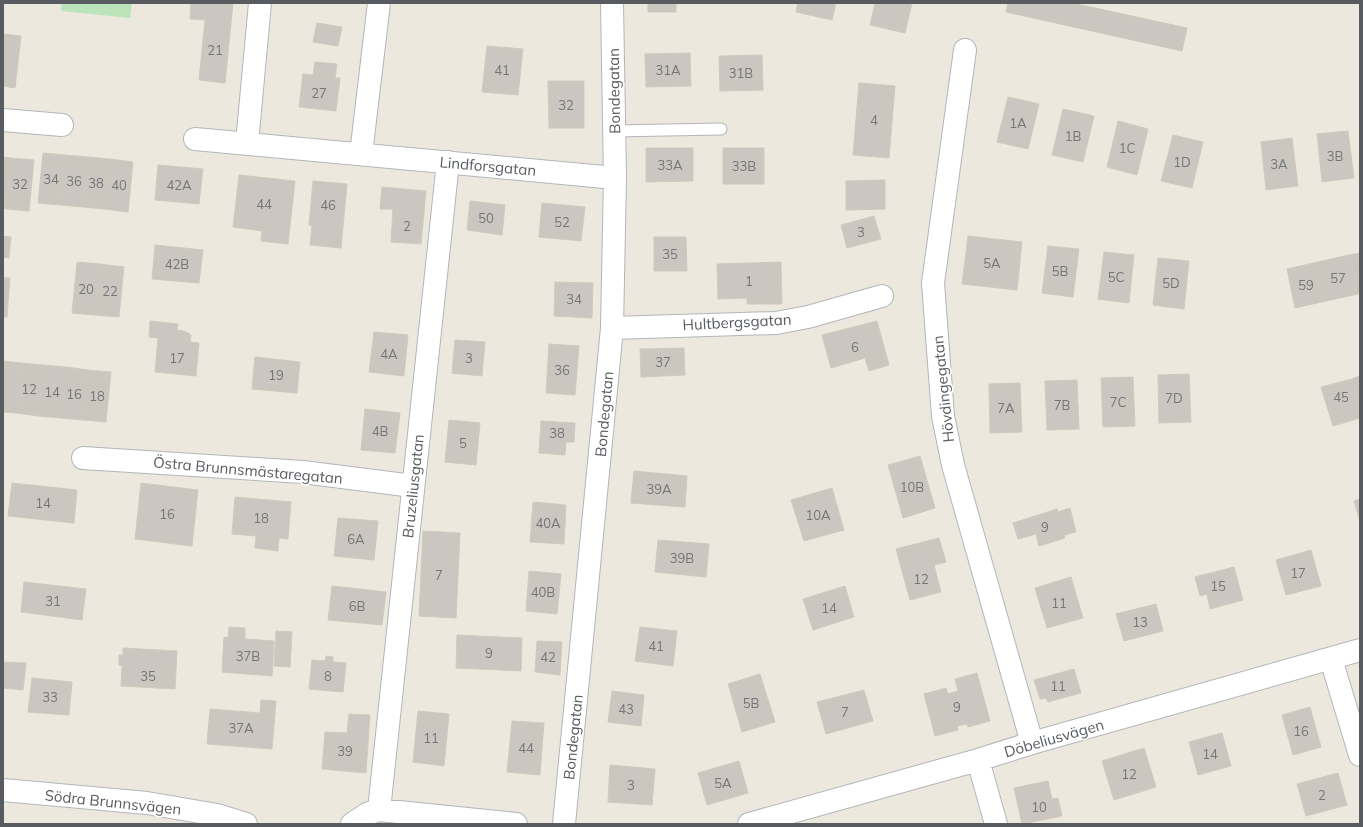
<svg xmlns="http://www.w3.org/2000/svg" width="1363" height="827" viewBox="0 0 1363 827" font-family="Mulish,sans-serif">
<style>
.green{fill:#bce4ba}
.building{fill:#cbc6c0;stroke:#d0c9bd}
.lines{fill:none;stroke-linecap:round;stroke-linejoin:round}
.lane-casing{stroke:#b2b6ba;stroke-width:13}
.street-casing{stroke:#b2b6ba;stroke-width:24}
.secondary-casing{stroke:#b3b7bc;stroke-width:24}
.lane{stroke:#fff;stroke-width:11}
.street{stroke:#fff;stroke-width:22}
.secondary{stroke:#fff;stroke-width:22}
.labels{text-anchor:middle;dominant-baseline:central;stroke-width:3.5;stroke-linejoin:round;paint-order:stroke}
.number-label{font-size:13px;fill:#757678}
.street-label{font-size:15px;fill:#585c60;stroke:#fff}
</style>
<rect width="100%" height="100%" fill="#ece8de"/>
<!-- green -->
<path class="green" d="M62,3H132L130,18L61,11Z"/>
<!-- building -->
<path class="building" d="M191,3H233L225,83L199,80L205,20L190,19Z
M648,3H676V12H648Z
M798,3H836L832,20L796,12Z
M875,3H912L905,33L870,25Z
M1008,3H1072L1187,28L1182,51L1006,12Z
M317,23L342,27L338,46L313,42Z
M3,34L21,36L15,88L3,86Z
M487,46L523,49L518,95L482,92Z
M690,53L691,86L646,87L645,54Z
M762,55L763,90L720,91L719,56Z
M315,62L337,64L335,78H340L336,111L299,107L303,74L313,75Z
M548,81H584V128H549Z
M859,83L895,86L889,158L853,155Z
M1008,97L1039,104L1028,149L997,142Z
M1063,109L1094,116L1083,162L1052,155Z
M1118,121L1148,129L1137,175L1107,167Z
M1348,131L1354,178L1322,182L1317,134Z
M1173,135L1203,142L1192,188L1161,181Z
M1292,138L1298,186L1266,190L1261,142Z
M646,148H693V181L646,182Z
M723,148H764V184H723Z
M43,153L65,155L60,205L38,203Z
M65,155L88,157L83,207L60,205Z
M3,157L11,158L6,209L3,208Z
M88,157L110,159L105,209L83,207Z
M11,158L34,160L29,211L6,209Z
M110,159L133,162L128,212L105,209Z
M158,165L203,169L199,204L155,200Z
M239,175L295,181L288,244L261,241L262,231L233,227Z
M885,180V209L846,210V181Z
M313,181L347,184L341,248L310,245L312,226L309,225Z
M382,187L426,191L421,244L391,242L393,209H380Z
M470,201L505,205L502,235L467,230Z
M542,203L585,207L581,241L539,237Z
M874,216L881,239L847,248L841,225Z
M3,236L11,237L9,258L3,257Z
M968,236L1022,242L1017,290L962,284Z
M654,237H686L687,271H654Z
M155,245L203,250L199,283L152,279Z
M1048,246L1079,249L1073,297L1042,293Z
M1104,252L1134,255L1129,303L1098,299Z
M1360,253V294H1358L1349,255Z
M1349,255L1358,294L1326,301L1318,262Z
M1158,258L1189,261L1184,309L1153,305Z
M77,262L100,264L95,315L72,313Z
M781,262L782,304H747V298L718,299L717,264Z
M1318,262L1326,301L1295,308L1287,269Z
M100,264L124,267L119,317L95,315Z
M3,278H10L7,317H3Z
M555,282L593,283L592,318L554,316Z
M150,321L178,324L177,330L184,331L191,335L190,342L199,343L196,376L155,372L158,338L149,337Z
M877,321L889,365L869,371L865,358L831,368L822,335Z
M374,332L408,335L404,376L369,372Z
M455,340L485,342L482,376L452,373Z
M549,344L579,346L575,395L546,393Z
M684,348L685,375L641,377L640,349Z
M255,357L300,362L297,393L252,389Z
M3,361L21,363L16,413L3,412Z
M21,363L43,365L38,416L16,413Z
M43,365L66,367L61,418L38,416Z
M66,367L88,370L83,420L61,418Z
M88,370L111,372L106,422L83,420Z
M1189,374L1191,422L1159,423L1158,375Z
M1360,376V407L1352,379Z
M1133,377L1135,426L1103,427L1101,378Z
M1352,379L1360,407V418L1333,426L1321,387Z
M1077,380L1079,429L1047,430L1045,381Z
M1020,383L1022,432L990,433L989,384Z
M365,409L400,413L395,453L361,450Z
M449,420L480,423L476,465L445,462Z
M541,421L575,423L574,442H566L565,455L539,453Z
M920,456L935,508L903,518L888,465Z
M634,471L687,476L685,507L631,503Z
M12,483L77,490L74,523L8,516Z
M141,483L198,490L192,546L135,539Z
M832,488L844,530L804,541L791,500Z
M235,497L291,502L288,539L279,538L278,551L255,548L256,536L232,534Z
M1360,499V521L1354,501Z
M533,502L566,505L564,544L530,542Z
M1070,508L1076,532L1064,535L1065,538L1039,546L1036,534L1018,539L1013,523L1057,509L1058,512Z
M338,518L378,521L374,560L334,556Z
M423,531L460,533L456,618L419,616Z
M939,538L946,562L934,565L941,592L910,600L896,549Z
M658,540L709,544L706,577L655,572Z
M1311,550L1321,586L1286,595L1276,560Z
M1234,567L1243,600L1210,609L1207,594L1200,596L1195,577Z
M529,571L561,574L557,614L526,611Z
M1071,577L1083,618L1047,628L1035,588Z
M24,582L86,589L82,620L21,612Z
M332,586L386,592L382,625L328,620Z
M845,586L854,617L813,630L803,599Z
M1156,604L1163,631L1124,641L1116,614Z
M229,627L245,628V639L274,641L272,676L222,672L224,637L228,638Z
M640,627L677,631L673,666L635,661Z
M276,631L292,632L290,667L274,666Z
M457,635L522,638L521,671L456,668Z
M537,641L562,642L560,675L535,672Z
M123,648L177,651L175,689L121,686L122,666L119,665V655H123Z
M326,656L333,657V662L346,663L343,692L309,689L312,660L325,661Z
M3,662L26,663L23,690L3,688Z
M1074,669L1081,693L1048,702L1046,698L1040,699L1034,680Z
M977,673L990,721L968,727L967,724L957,726L958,730L935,736L924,694L946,688L948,694L958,691L955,679Z
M760,674L775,722L742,732L728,684Z
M32,678L72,682L69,715L28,712Z
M864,690L873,721L826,734L817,702Z
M612,691L644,695L641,726L608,722Z
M261,700L276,701L272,749L207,744L210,709L260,713Z
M1310,707L1321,747L1293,755L1282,715Z
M418,711L449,714L444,766L413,762Z
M349,714L370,715L366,773L322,769L325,732L347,733Z
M512,721L544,723L540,775L507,772Z
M1222,733L1231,766L1198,775L1189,742Z
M1144,748L1156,787L1114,800L1102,761Z
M739,761L748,793L707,805L698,773Z
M610,765L655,769L652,805L608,802Z
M1338,773L1347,805L1306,816L1297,784Z
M1048,781L1052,799L1058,798L1062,816L1022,824L1014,788Z"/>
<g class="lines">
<!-- lane casing -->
<g class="lane-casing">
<path id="lane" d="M614,131L721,129"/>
</g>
<!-- street casing -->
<g class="street-casing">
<path id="street" d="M965,50L933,283L943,416L953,465L1032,743
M3,120L62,125
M195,139L615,178
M247,143L260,3
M361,154L379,3
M612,328L776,323L808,317L882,296
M83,458L303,472L413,486
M1331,659L1360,755
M978,760L996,824
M379,810L448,162
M352,824L367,814L379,810L516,824
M564,824L612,328L615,178L612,3
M749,824L978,760L1032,743L1360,650"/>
</g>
<!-- secondary casing -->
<g class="secondary-casing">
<path id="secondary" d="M3,790L147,803L217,815L246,824"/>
</g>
<!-- lane -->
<use href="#lane" class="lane"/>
<!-- street -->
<use href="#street" class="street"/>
<!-- secondary -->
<use href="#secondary" class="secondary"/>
</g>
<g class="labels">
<!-- number labels -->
<g class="number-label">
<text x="215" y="50">21</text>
<text x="502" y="70">41</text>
<text x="668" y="70">31A</text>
<text x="741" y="73">31B</text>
<text x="319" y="93">27</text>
<text x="566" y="105">32</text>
<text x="874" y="120">4</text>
<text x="1018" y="123">1A</text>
<text x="1073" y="136">1B</text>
<text x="1127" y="148">1C</text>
<text x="1335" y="156">3B</text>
<text x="1182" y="162">1D</text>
<text x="1279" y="164">3A</text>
<text x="670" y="165">33A</text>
<text x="744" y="166">33B</text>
<text x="51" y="179">34</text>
<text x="74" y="181">36</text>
<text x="96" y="183">38</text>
<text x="20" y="184">32</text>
<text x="119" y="185">40</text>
<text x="179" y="185">42A</text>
<text x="264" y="204">44</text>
<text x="328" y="205">46</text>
<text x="486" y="218">50</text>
<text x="562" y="222">52</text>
<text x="407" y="226">2</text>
<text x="861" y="232">3</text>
<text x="670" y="254">35</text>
<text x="992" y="263">5A</text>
<text x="177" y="264">42B</text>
<text x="1060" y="271">5B</text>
<text x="1116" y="277">5C</text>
<text x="1338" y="278">57</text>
<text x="749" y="281">1</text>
<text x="1171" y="283">5D</text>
<text x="1306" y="285">59</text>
<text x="86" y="289">20</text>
<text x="110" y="291">22</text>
<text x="574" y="299">34</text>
<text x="855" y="347">6</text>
<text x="389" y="354">4A</text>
<text x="177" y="358">17</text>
<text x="469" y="358">3</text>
<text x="663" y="362">37</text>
<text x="562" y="370">36</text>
<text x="276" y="375">19</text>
<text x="29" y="389">12</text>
<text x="52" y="392">14</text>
<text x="74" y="394">16</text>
<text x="97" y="396">18</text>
<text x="1341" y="397">45</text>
<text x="1174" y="398">7D</text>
<text x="1118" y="402">7C</text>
<text x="1062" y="405">7B</text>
<text x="1006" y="408">7A</text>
<text x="380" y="431">4B</text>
<text x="557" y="433">38</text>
<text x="463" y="443">5</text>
<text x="912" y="487">10B</text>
<text x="659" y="489">39A</text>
<text x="43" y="503">14</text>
<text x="167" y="514">16</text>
<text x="818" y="515">10A</text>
<text x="261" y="518">18</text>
<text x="548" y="523">40A</text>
<text x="1045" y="527">9</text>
<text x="356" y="539">6A</text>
<text x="682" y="558">39B</text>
<text x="1298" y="573">17</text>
<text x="439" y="575">7</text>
<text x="921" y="579">12</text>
<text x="1218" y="586">15</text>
<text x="543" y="592">40B</text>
<text x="53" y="601">31</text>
<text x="1059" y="603">11</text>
<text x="357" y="606">6B</text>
<text x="829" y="608">14</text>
<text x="1140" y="622">13</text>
<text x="656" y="646">41</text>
<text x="489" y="653">9</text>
<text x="248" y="656">37B</text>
<text x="548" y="657">42</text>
<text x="148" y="676">35</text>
<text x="328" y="676">8</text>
<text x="1058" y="686">11</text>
<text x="50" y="697">33</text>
<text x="751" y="703">5B</text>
<text x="957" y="707">9</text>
<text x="626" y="709">43</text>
<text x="845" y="712">7</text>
<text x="241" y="728">37A</text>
<text x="1301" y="731">16</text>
<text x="431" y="738">11</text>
<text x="526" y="748">44</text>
<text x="345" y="751">39</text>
<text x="1210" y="754">14</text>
<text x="1129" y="774">12</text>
<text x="723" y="783">5A</text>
<text x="631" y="785">3</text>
<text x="1322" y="795">2</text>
<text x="1039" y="807">10</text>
</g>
<!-- street labels -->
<g class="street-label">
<text transform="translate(614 91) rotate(-91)">Bondegatan</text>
<text transform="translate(488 166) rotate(5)">Lindforsgatan</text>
<text transform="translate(737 322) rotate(-3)">Hultbergsgatan</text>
<text transform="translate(943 389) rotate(-96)">Hövdingegatan</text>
<text transform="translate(604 414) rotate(-85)">Bondegatan</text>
<text transform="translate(248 470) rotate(5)">Östra Brunnsmästaregatan</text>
<text transform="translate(413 486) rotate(-84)">Bruzeliusgatan</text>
<text transform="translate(573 737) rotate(-84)">Bondegatan</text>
<text transform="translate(1054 738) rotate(-16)">Döbeliusvägen</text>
<text transform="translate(113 802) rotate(6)">Södra Brunnsvägen</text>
</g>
</g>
<!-- border -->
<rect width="1363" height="827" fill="none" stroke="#585c60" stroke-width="8"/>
</svg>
